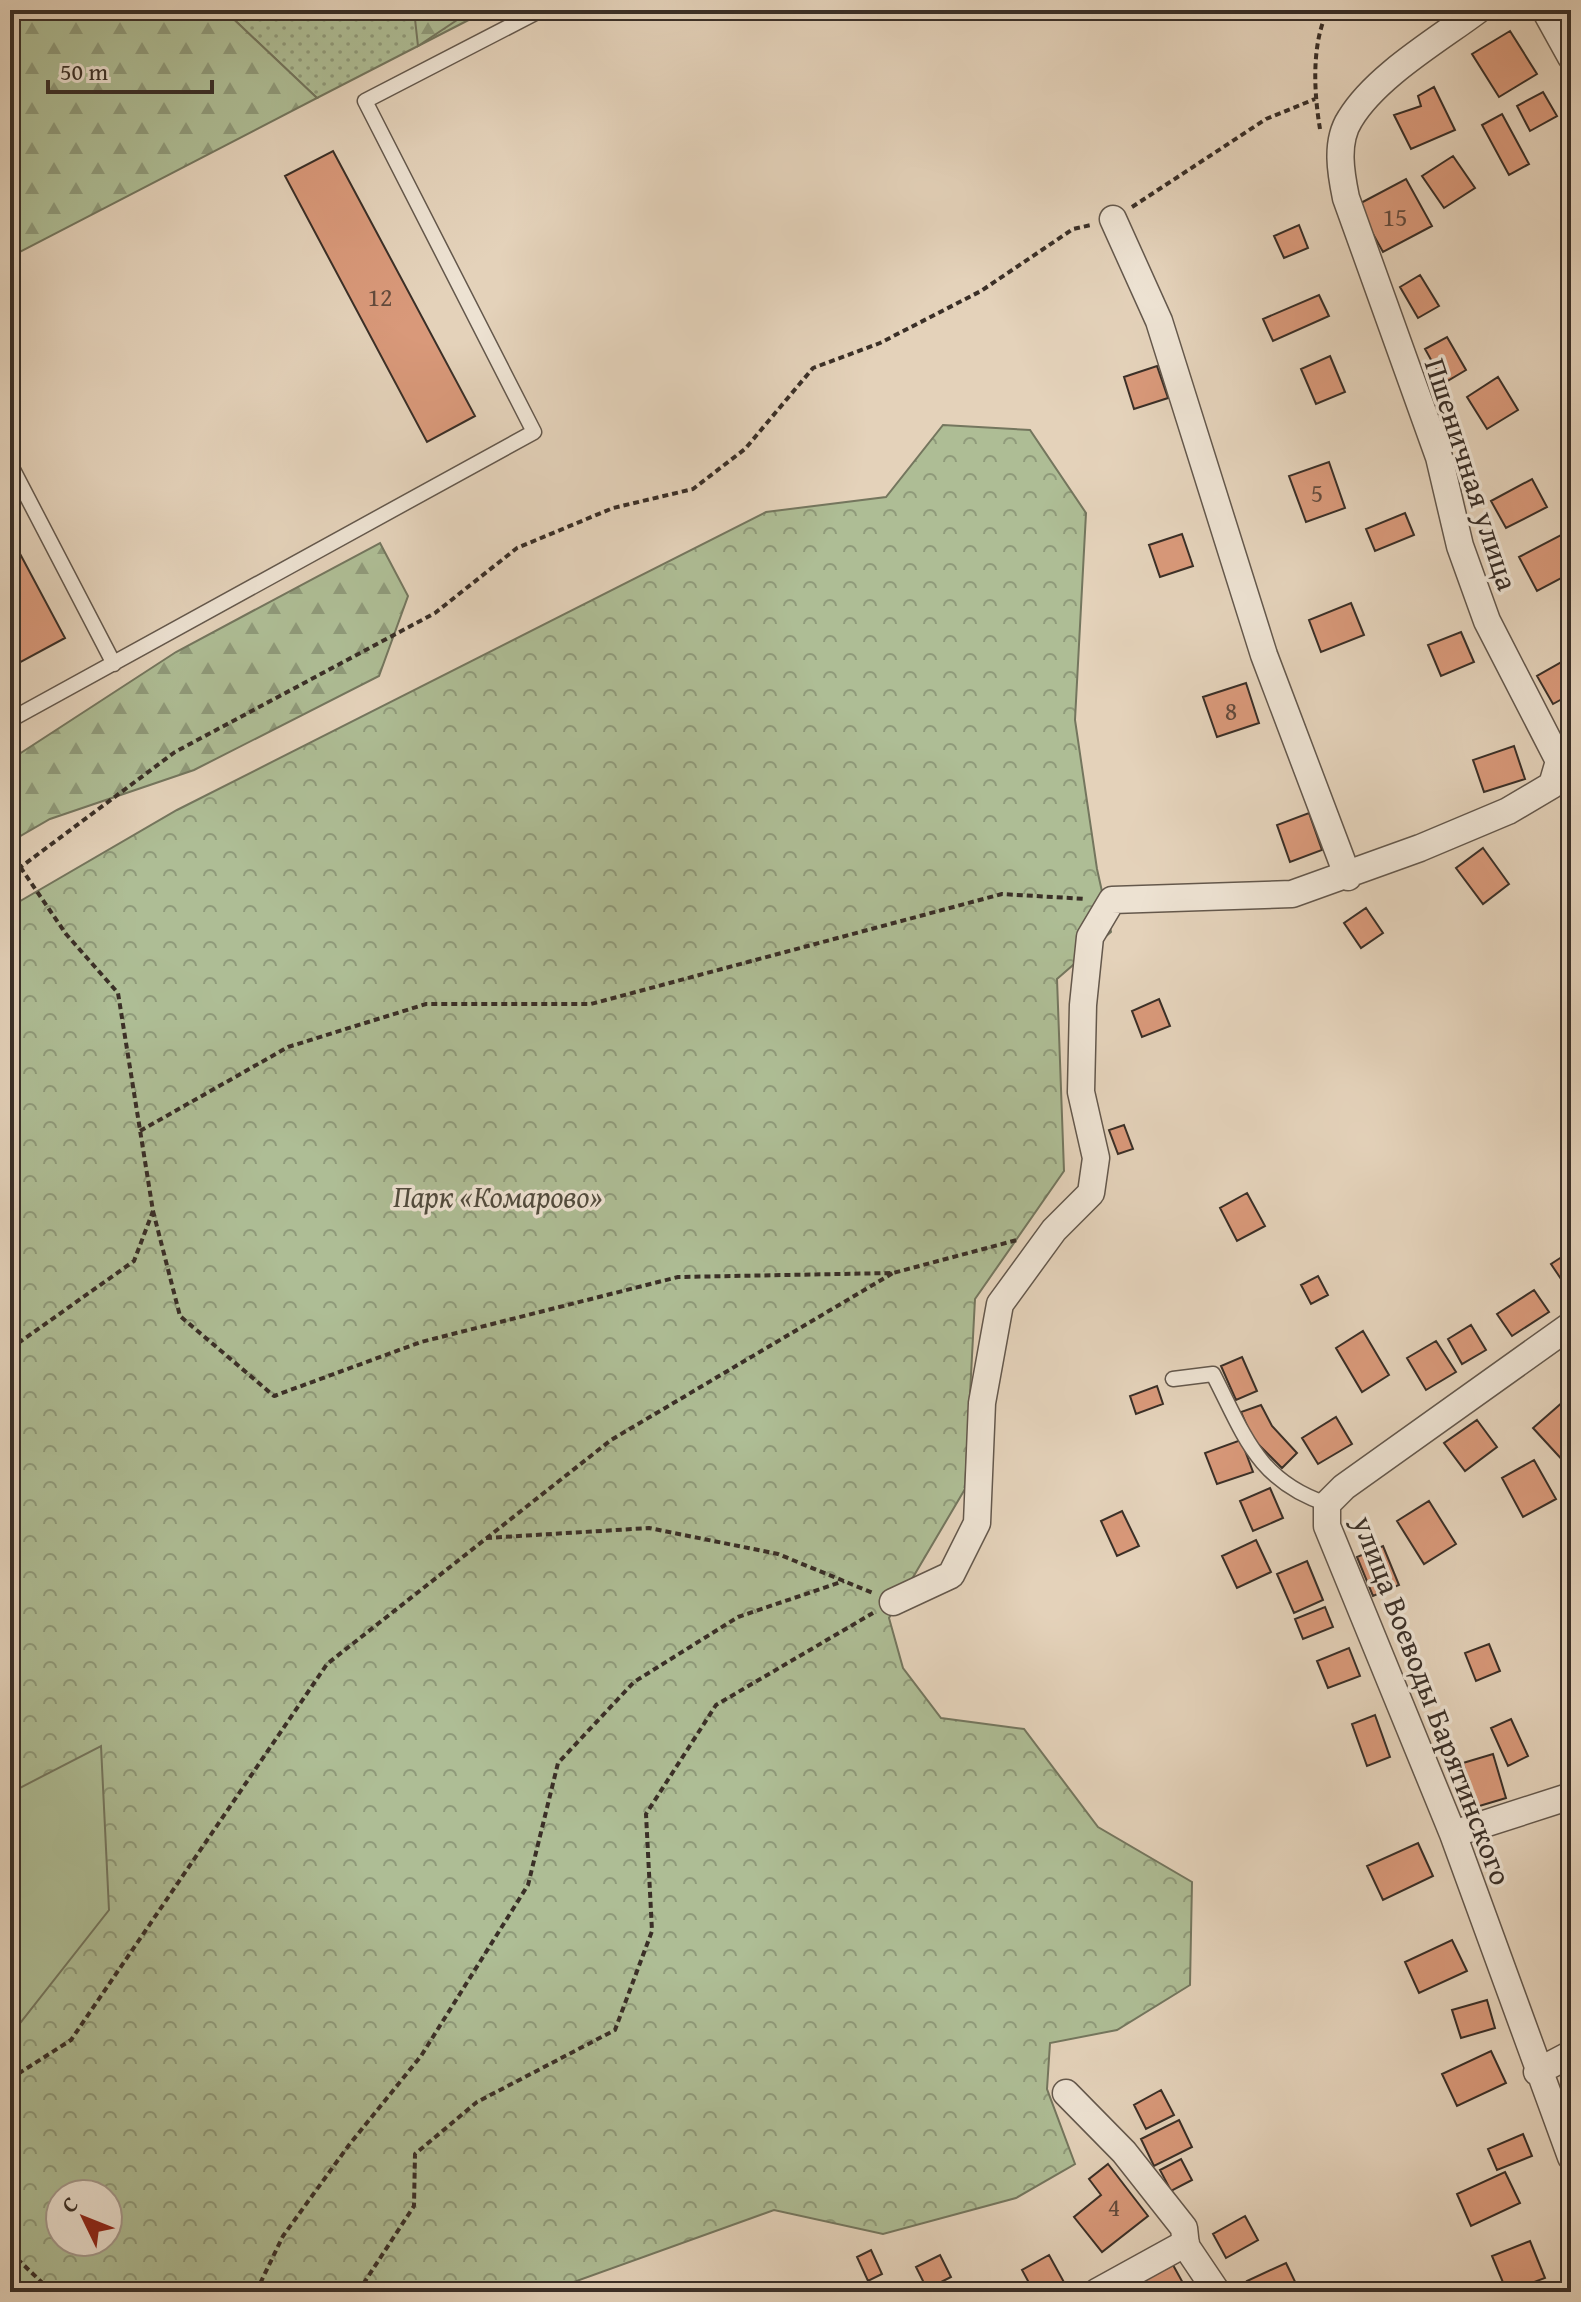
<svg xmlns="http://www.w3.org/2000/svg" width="1581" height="2302" viewBox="0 0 1581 2302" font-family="'Gentium Book Plus',serif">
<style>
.grass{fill:url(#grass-dots);stroke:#74765e;stroke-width:2}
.forest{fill:url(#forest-firs);stroke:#74765e;stroke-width:2}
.park{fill:url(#park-crowns);stroke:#74765e;stroke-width:2;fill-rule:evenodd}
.pitch{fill:#aebd95;stroke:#74765e;stroke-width:2}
.building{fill:#d9997a;stroke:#3a2f27;stroke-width:2}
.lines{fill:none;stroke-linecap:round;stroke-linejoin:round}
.lane-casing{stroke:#64584c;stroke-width:17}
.street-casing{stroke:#64584c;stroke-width:29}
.path{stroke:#3a2f27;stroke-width:4;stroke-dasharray:6 4;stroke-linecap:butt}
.lane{stroke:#ede2d2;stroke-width:14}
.street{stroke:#ede2d2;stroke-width:26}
.labels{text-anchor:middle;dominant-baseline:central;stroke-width:7;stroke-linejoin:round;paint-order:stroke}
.number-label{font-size:26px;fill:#624a3c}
.street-label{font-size:30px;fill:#3a2f27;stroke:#ede2d2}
.park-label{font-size:30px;font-style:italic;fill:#514b3d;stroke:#ede2d2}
</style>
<defs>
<pattern id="grass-dots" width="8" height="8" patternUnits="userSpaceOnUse" patternTransform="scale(2)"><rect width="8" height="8" fill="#aebd95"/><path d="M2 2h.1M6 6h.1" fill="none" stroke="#8f9a7a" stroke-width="1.8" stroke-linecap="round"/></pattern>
<pattern id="forest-firs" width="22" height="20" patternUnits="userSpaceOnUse" patternTransform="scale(2)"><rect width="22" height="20" fill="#aebd95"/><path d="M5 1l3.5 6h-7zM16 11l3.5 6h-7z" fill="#8f9a7a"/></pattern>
<pattern id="park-crowns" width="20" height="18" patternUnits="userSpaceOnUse" patternTransform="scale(2)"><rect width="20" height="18" fill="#aebd95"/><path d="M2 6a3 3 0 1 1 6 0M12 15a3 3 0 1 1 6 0" fill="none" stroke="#8f9a7a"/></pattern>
</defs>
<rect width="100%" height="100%" fill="#e4d2ba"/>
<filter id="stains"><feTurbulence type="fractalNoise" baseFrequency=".0025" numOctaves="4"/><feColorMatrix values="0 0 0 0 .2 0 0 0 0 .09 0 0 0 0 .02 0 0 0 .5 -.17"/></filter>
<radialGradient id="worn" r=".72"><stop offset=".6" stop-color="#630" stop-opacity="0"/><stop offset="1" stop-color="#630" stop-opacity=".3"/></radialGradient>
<!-- grass -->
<path class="grass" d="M224,10H488L317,98Z"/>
<!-- forest -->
<path class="forest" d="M10,10H224L317,98L10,257Z
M414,10H472L418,46Z
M380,543L408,596L379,676L194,770L50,819L10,842V760L176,652Z"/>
<!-- park -->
<path class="park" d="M943,425L1030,430L1086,513L1075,720L1097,869L1111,932L1057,979L1064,1171L975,1299L965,1489L889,1618L903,1668L941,1718L1024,1729L1098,1827L1192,1882L1190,1985L1117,2030L1050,2043L1047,2089L1075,2164L1016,2198L883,2234L774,2210L546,2292H10V907L177,810L766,512L886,497ZM60,2194H108V2242H60Z"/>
<!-- pitch -->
<path class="pitch" d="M101,1746L109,1910L10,2036V1793Z"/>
<!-- building -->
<path class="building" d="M1510,31L1537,74L1499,97L1472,54Z
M1434,87L1455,130L1411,149L1394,115L1421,106L1418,96Z
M1543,92L1557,116L1530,131L1517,106Z
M1502,114L1529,164L1509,175L1482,125Z
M333,151L475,416L427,442L285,176Z
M1453,156L1475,188L1444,208L1422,176Z
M1406,179L1432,226L1383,252L1357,205Z
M1299,225L1308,248L1284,258L1274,236Z
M1420,275L1439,306L1418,318L1400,287Z
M1319,295L1329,316L1273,341L1263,319Z
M1447,337L1466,370L1444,383L1425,349Z
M1330,356L1345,392L1316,404L1301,369Z
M1157,366L1168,398L1134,409L1124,377Z
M1498,377L1518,410L1487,429L1467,397Z
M1329,462L1345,508L1306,522L1289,476Z
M1532,479L1547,507L1506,528L1491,501Z
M1405,513L1414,535L1375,551L1366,529Z
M1182,534L1193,566L1160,577L1149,545Z
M10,535L65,638L17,664L10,650Z
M1561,535L1571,553V573L1537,591L1519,557Z
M1351,603L1364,635L1321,652L1309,620Z
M1461,632L1474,662L1441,676L1428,645Z
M1567,659L1571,667V694L1553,704L1537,676Z
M1246,683L1259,723L1217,737L1203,697Z
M1514,746L1525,779L1484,792L1473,760Z
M1309,813L1322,850L1290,862L1277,825Z
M1483,848L1509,884L1483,904L1456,868Z
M1366,908L1383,933L1361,948L1344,923Z
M1159,999L1170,1026L1142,1037L1132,1011Z
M1124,1125L1133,1149L1118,1154L1109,1130Z
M1247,1193L1265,1226L1237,1241L1220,1208Z
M1571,1251V1294L1551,1264Z
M1318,1276L1328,1295L1311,1304L1301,1285Z
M1534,1290L1549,1312L1512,1336L1497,1314Z
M1471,1325L1486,1350L1462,1364L1448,1339Z
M1363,1331L1389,1375L1362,1392L1336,1348Z
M1436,1341L1456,1372L1426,1390L1407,1358Z
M1242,1357L1257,1391L1236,1400L1221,1366Z
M1157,1386L1163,1404L1136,1414L1130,1396Z
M1564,1401L1571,1409V1459L1566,1464L1533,1428Z
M1261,1405L1272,1426L1297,1453L1282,1468L1252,1438L1241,1412Z
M1336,1417L1352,1444L1318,1464L1302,1438Z
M1477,1420L1497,1447L1465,1471L1444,1443Z
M1241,1440L1253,1472L1217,1484L1205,1453Z
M1534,1460L1556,1499L1523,1517L1502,1478Z
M1270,1488L1283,1518L1253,1531L1240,1501Z
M1429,1501L1456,1544L1424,1564L1397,1521Z
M1122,1511L1139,1546L1117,1556L1101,1521Z
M1256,1540L1271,1572L1237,1588L1222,1556Z
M1383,1546L1399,1585L1373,1596L1357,1557Z
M1307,1561L1323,1600L1294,1613L1277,1574Z
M1325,1607L1333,1627L1303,1639L1295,1619Z
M1489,1644L1500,1671L1476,1681L1465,1653Z
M1349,1648L1360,1676L1328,1688L1317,1661Z
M1375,1715L1390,1757L1367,1766L1352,1724Z
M1511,1719L1528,1756L1508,1766L1491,1728Z
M1493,1754L1506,1798L1476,1807L1463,1763Z
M1418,1843L1433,1876L1383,1900L1367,1866Z
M1452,1940L1467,1971L1419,1993L1405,1962Z
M1487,2000L1495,2028L1461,2038L1452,2010Z
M1491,2051L1506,2083L1457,2106L1442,2074Z
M1161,2090L1174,2115L1146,2129L1134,2105Z
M1179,2120L1192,2147L1154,2166L1141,2139Z
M1523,2134L1532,2156L1497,2170L1488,2149Z
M1181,2159L1192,2180L1171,2191L1160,2170Z
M1108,2164L1148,2216L1102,2252L1074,2217L1101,2195L1089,2179Z
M1505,2172L1520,2203L1471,2226L1457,2194Z
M1245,2216L1258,2240L1226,2258L1213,2234Z
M1530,2241L1545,2278L1507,2292L1492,2256Z
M871,2250L882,2274L868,2281L857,2257Z
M940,2255L951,2277L927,2289L916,2267Z
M1049,2255L1065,2284L1051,2292H1034L1022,2270Z
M1286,2263L1299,2290L1253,2292L1247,2281Z
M1173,2265L1183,2283L1167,2292H1122Z"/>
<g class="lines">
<!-- lane casing -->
<g class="lane-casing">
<path id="lane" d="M10,464L114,664
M10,720L534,432L365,101L541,10
M1173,1379L1213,1374C1244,1434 1257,1481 1327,1504"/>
</g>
<!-- street casing -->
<g class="street-casing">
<path id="street" d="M1545,10L1571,57
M1113,219L1159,321L1264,655L1348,877
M1571,1325L1344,1487L1327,1504V1526L1453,1834L1571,2157
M893,1602L951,1575L977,1523L982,1403L1000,1304L1054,1230L1091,1193L1096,1158L1081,1092L1083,1005L1090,937L1112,900L1292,894L1420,848L1508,811L1552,785L1559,761L1487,621L1460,546L1439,457L1346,198C1341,174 1335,142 1350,119C1376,76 1438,40 1478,10
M1453,1834L1571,1796
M1537,2072L1571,2054
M1066,2093L1124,2152L1184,2228L1186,2246L1217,2292
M1097,2292L1186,2243"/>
</g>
<!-- path -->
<path class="path" d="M1320,129C1314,93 1311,44 1328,10
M1132,207L1266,119L1315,99
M10,875L175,752L435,613L517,548L613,508L693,489L745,449L813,368L880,343L981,291L1073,229L1091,225
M140,1131L288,1047L426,1004H591L1002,894L1086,899
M153,1211L180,1316L274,1396L421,1342L678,1277L893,1273L1017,1240
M10,1349L134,1261L153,1211L118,993L66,934L21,868
M486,1538L649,1528L778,1554L873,1593
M10,2079L71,2040L327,1664L611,1440L893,1273
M10,2252L52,2292
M256,2292L283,2236L349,2145L421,2056L528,1885L558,1763L634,1682L738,1617L844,1581
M358,2292L414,2206L415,2154L477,2102L615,2030L652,1931L646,1814L716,1705L873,1613"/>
<!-- lane -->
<use href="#lane" class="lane"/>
<!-- street -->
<use href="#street" class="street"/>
</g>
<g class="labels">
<!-- number labels -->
<g class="number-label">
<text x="1395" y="216">15</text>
<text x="380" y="296">12</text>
<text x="1317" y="492">5</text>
<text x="1231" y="710">8</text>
<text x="1114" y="2206">4</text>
</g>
<!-- street labels -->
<g class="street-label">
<text transform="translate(1472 474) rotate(72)">Пшеничная улица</text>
<text transform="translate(1433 1700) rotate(69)">улица Воеводы Барятинского</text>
</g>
<!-- park labels -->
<g class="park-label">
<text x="498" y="1196">Парк «Комарово»</text>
</g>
</g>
<!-- margin -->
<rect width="1581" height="2302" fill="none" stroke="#e4d2ba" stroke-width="40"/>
<rect x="12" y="12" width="1557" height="2278" fill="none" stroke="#3a2f27" stroke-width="4"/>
<rect x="20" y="20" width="1541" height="2262" fill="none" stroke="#3a2f27" stroke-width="2"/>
<!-- north arrow -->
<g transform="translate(84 2218) rotate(313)"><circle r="38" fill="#ede2d2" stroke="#a59a8e" stroke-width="2"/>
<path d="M0-6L14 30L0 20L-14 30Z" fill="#8f2418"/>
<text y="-12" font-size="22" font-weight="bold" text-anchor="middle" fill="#3a2f27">С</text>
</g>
<!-- scale -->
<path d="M48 80v12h164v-12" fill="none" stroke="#3a2f27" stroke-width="4"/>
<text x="60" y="80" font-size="24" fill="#3a2f27" stroke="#ede2d2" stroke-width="6" paint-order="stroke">50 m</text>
<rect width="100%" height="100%" filter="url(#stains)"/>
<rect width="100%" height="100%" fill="url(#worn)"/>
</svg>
